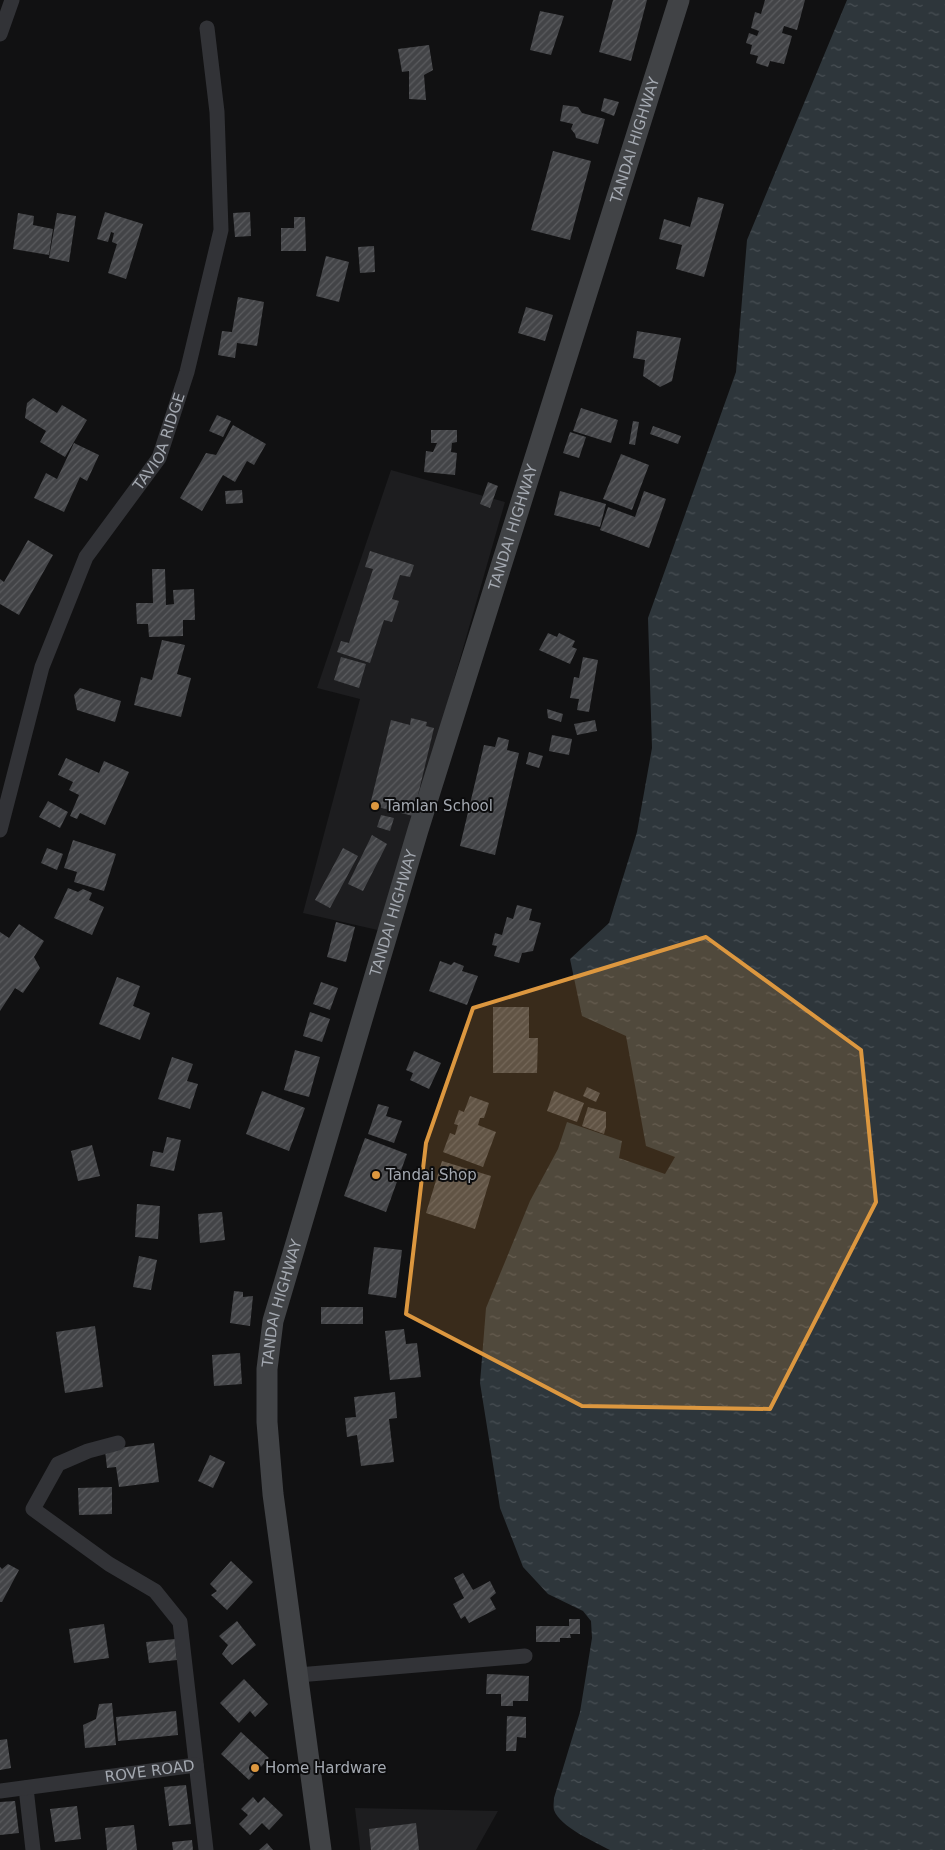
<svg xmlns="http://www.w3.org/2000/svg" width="945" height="1850" viewBox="0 0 945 1850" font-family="'DejaVu Sans',sans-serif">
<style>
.built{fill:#1d1d1f}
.water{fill:url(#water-ripples)}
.building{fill:url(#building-hatch)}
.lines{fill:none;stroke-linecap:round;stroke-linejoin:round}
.minor{stroke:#323337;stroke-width:15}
.secondary{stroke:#414346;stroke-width:21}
.marked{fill:#dc973f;fill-opacity:0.2;stroke:#dc973f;stroke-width:4;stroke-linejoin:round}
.poi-dot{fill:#dc973f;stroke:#0c0c0d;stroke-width:2}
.labels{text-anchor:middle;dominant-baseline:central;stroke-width:4;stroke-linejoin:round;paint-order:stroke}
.street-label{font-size:15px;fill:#a4a9b1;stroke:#0c0c0d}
.poi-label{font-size:15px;fill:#a4a9b1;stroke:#0c0c0d;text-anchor:start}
</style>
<defs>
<pattern id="water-ripples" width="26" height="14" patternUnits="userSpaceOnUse" patternTransform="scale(1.25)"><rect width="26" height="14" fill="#2e363b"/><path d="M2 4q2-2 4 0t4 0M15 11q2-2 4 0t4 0" fill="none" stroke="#495055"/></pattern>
<pattern id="building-hatch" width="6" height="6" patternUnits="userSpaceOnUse" patternTransform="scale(1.25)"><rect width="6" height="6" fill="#434447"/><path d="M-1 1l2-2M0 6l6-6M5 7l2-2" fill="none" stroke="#5b5c5f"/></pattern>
</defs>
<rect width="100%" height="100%" fill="#111112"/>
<!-- built -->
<path class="built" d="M391,470L505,502L382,931L303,913L360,699L317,688Z
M355,1808L498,1811L476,1850H360Z"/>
<!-- water -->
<path class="water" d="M847,0H945V1850H610C595,1842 560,1827 554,1810C553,1807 554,1801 554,1798L580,1712L592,1638L591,1621L583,1611L548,1594L523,1567L500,1508L480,1383L486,1308L530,1201L558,1149L567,1122L622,1141L619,1158L665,1174L675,1157L646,1146L626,1036L582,1016L570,959L609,923L637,832L652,748L648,618L736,372L747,240Z"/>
<!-- building -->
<path class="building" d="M613,0H647L631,61L599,52Z
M765,0H805L797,30L784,26L782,33L792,36L784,64L770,61L768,67L756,63L758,56L750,54L752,45L746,43L749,33L757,36L759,31L751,28L755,12L761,14Z
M540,11L564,16L551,55L530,50Z
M429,45L433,70L424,75L426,100L409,99V71L402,72L398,49Z
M604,98L619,102L614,116L601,111Z
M563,105L578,107L582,113L605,119L598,144L576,138L575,134L571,129L573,124L560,121Z
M553,151L591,161L570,240L531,230Z
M698,197L724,204L704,277L676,269L682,245L659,239L664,219L690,227Z
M105,212L143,224L126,279L108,273L117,244L112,242L114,233L111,232L108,242L97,239Z
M250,212L251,236L235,237L233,213Z
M18,213L34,216L33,225L53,229L49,255L13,249Z
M57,213L76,216L69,262L49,258Z
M294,217H305L306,251H281V228H294Z
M374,246L375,272L360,273L358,247Z
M326,256L349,262L339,302L316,296Z
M238,297L264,302L257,346L237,343L235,358L218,355L222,331L232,332Z
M526,307L553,315L545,341L518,333Z
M637,331L681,338L672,381L660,387L643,376L645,360L633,358Z
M33,398L57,413L62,405L87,420L65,457L40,442L46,431L25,418L27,403Z
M581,408L618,420L611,443L573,431Z
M217,415L231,421L223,437L209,431Z
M633,421L639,422L635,445L629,444Z
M233,425L266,444L254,465L247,461L235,482L223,475L202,511L180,498L206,453L216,455Z
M653,426L681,436L678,444L650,434Z
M431,430H457V442L452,443L451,452L457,453L455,475L424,472L426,451L433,452L437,443H431Z
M570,432L586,437L579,458L563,453Z
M74,443L99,455L87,481L80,477L64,512L34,498L46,473L57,479Z
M621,454L649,465L632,510L603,499Z
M488,482L498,486L490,508L480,504Z
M242,490L243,503L226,504L225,491Z
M560,491L606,504L600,527L554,515Z
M644,491L666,499L649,548L600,530L608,507L635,517Z
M28,540L53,555L19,615L0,604V579L4,582Z
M370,551L414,565L410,577L400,575L392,599L399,601L392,622L384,620L370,663L337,652L341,641L349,643L373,569L365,567Z
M152,569H165L166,605L174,604L173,590L194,589L195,620H183V636L149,637L148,624H137L136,603H153Z
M548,633L557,637L559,633L575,641L572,647L577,649L570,664L539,650Z
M162,640L185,645L177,674L191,678L181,717L134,705L141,677L152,680Z
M341,657L366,664L359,688L334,680Z
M583,657L598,660L589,712L577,710L579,699L570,698L574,677L579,678Z
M80,688L121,701L115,722L77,710L74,695Z
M547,709L563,714L561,722L548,718Z
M411,718L427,722L426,726L434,728L413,816L370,805L391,720L410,725Z
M595,720L597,731L577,735L574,724Z
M552,735L572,739L569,755L549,751Z
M498,737L509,740L507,750L519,753L495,855L460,846L484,745L495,747Z
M529,752L543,756L539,768L526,764Z
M66,758L99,773L104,761L129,772L105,825L80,813L77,819L70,816L79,795L69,790L73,782L58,775Z
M48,801L68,812L60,828L39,817Z
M381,815L394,818L390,831L377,827Z
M372,835L387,844L363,891L348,884Z
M73,840L116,854L104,891L74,882L77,872L64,868Z
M47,848L63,854L57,870L41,863Z
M343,848L358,856L330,908L315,900Z
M68,888L78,892L83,889L92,893L89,900L104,907L92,935L54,918Z
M517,905L532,909L529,920L541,923L533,951L522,953L519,963L494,956L497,946L492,945L495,933L502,935L507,917L513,919Z
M336,922L355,927L346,962L327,957Z
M19,924L44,941L34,957L40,968L23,993L15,988L0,1011V932L9,938Z
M440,961L451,965L454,962L464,966L462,971L478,976L467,1005L429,991Z
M117,977L140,986L133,1006L150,1013L140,1040L99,1024Z
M321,982L338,988L330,1010L313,1004Z
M493,1007H529V1038H538L537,1073H493Z
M310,1012L330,1019L322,1042L303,1036Z
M295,1050L320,1057L309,1097L284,1090Z
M414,1051L441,1063L429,1089L410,1080L413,1073L406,1070Z
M172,1057L193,1064L187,1081L198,1084L190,1109L158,1099Z
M587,1087L600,1093L596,1102L583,1096Z
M262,1091L305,1108L289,1151L246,1134Z
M554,1091L584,1103L577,1122L547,1111Z
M470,1096L489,1103L484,1118H480L478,1125L496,1132L483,1167L443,1152L450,1133L455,1135L458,1125L454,1124L459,1110L464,1112Z
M378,1104L389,1107L386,1116L402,1121L394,1143L368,1134Z
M588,1107L606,1112V1127L604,1134L582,1126Z
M167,1137L181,1140L174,1171L150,1166L153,1151L163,1153Z
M365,1138L407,1154L386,1212L344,1196Z
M92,1145L100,1176L78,1181L71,1151Z
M442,1161L491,1176L475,1229L426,1213Z
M137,1204L160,1206L158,1239L135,1237Z
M222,1212L225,1240L200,1243L198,1214Z
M374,1247L402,1250L396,1298L368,1294Z
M139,1256L157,1260L151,1290L133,1287Z
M234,1291L243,1292V1297L253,1296L250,1326L230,1323Z
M321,1307H363V1324H321Z
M95,1326L103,1387L65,1393L56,1332Z
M404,1329L406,1344L417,1343L421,1377L390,1380L385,1331Z
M240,1353L242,1384L214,1386L212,1355Z
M395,1392L397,1418L389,1419L394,1462L361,1466L357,1435L347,1437L345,1418L356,1417L354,1397Z
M154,1443L159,1482L119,1487L116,1467L107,1468L105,1450Z
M210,1455L225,1462L213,1488L198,1481Z
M112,1487V1514L79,1515L78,1488Z
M231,1561L253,1582L227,1610L211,1595L217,1591L210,1584Z
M8,1564L19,1570L2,1602H0V1567L2,1569Z
M463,1573L473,1590L490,1581L496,1593L490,1598L496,1609L469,1623L465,1616L461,1619L453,1604L464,1598L454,1578Z
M569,1619H580V1634H570L571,1638H560V1642H536V1626H569Z
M237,1621L256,1645L232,1665L222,1654L228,1645L219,1636Z
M104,1624L109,1658L74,1663L69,1629Z
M175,1639L177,1660L149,1663L146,1642Z
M487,1674L529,1676L528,1701H513V1706H501V1694H486Z
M244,1679L268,1704L255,1717L250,1711L239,1723L220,1703Z
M112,1703L116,1745L85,1748L83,1725L96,1719L99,1704Z
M176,1711L178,1735L118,1741L116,1717Z
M507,1716L526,1717V1738L517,1737L516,1751H506Z
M241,1732L269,1758L249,1780L221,1754Z
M7,1739L11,1768L0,1770V1740Z
M186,1785L191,1824L169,1826L164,1787Z
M253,1797L258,1803L264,1797L283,1815L269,1830L262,1823L250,1835L239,1824L248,1815L241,1809Z
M15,1801L19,1833L0,1835V1802Z
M77,1806L81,1839L55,1842L50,1809Z
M416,1823L419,1850H371L369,1829Z
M134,1825L137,1850H107L105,1828Z
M192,1840L193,1850H173L172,1842Z
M267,1843L273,1850H259Z"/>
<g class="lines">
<!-- minor -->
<g class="minor">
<path d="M0,34L12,0"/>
<path id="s1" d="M0,830L42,667L86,557L159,458L187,372L221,230L217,112L207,28"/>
<path d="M118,1443L88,1451L58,1464L33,1509L109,1564L155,1591L180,1622L206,1850"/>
<path d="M298,1675L525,1656"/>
<path d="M26,1788L33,1850"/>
<path id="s2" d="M0,1791L196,1765"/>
</g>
<!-- secondary -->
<path class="secondary" id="s3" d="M321,1850L273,1494L267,1422V1369L273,1321L418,830L679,0"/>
</g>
<!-- marked area -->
<path class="marked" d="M706,937L861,1050L876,1202L770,1409L582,1406L406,1314L426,1143L473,1008Z"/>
<!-- markers -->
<g class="poi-dot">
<circle cx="375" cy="806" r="5"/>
<circle cx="376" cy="1175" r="5"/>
<circle cx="255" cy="1768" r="5"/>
</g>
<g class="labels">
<!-- street labels -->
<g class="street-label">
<text stroke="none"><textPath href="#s3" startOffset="1768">TANDAI HIGHWAY</textPath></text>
<text stroke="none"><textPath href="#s1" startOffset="425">TAVIOA RIDGE</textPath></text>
<text stroke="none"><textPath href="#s3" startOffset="1362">TANDAI HIGHWAY</textPath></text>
<text stroke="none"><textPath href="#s3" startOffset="958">TANDAI HIGHWAY</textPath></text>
<text stroke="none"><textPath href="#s3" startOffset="552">TANDAI HIGHWAY</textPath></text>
<text stroke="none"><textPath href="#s2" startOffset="151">ROVE ROAD</textPath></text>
</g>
<!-- poi labels -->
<g class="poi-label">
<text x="385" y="806">Tamlan School</text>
<text x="386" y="1175">Tandai Shop</text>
<text x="265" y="1768">Home Hardware</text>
</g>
</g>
</svg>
